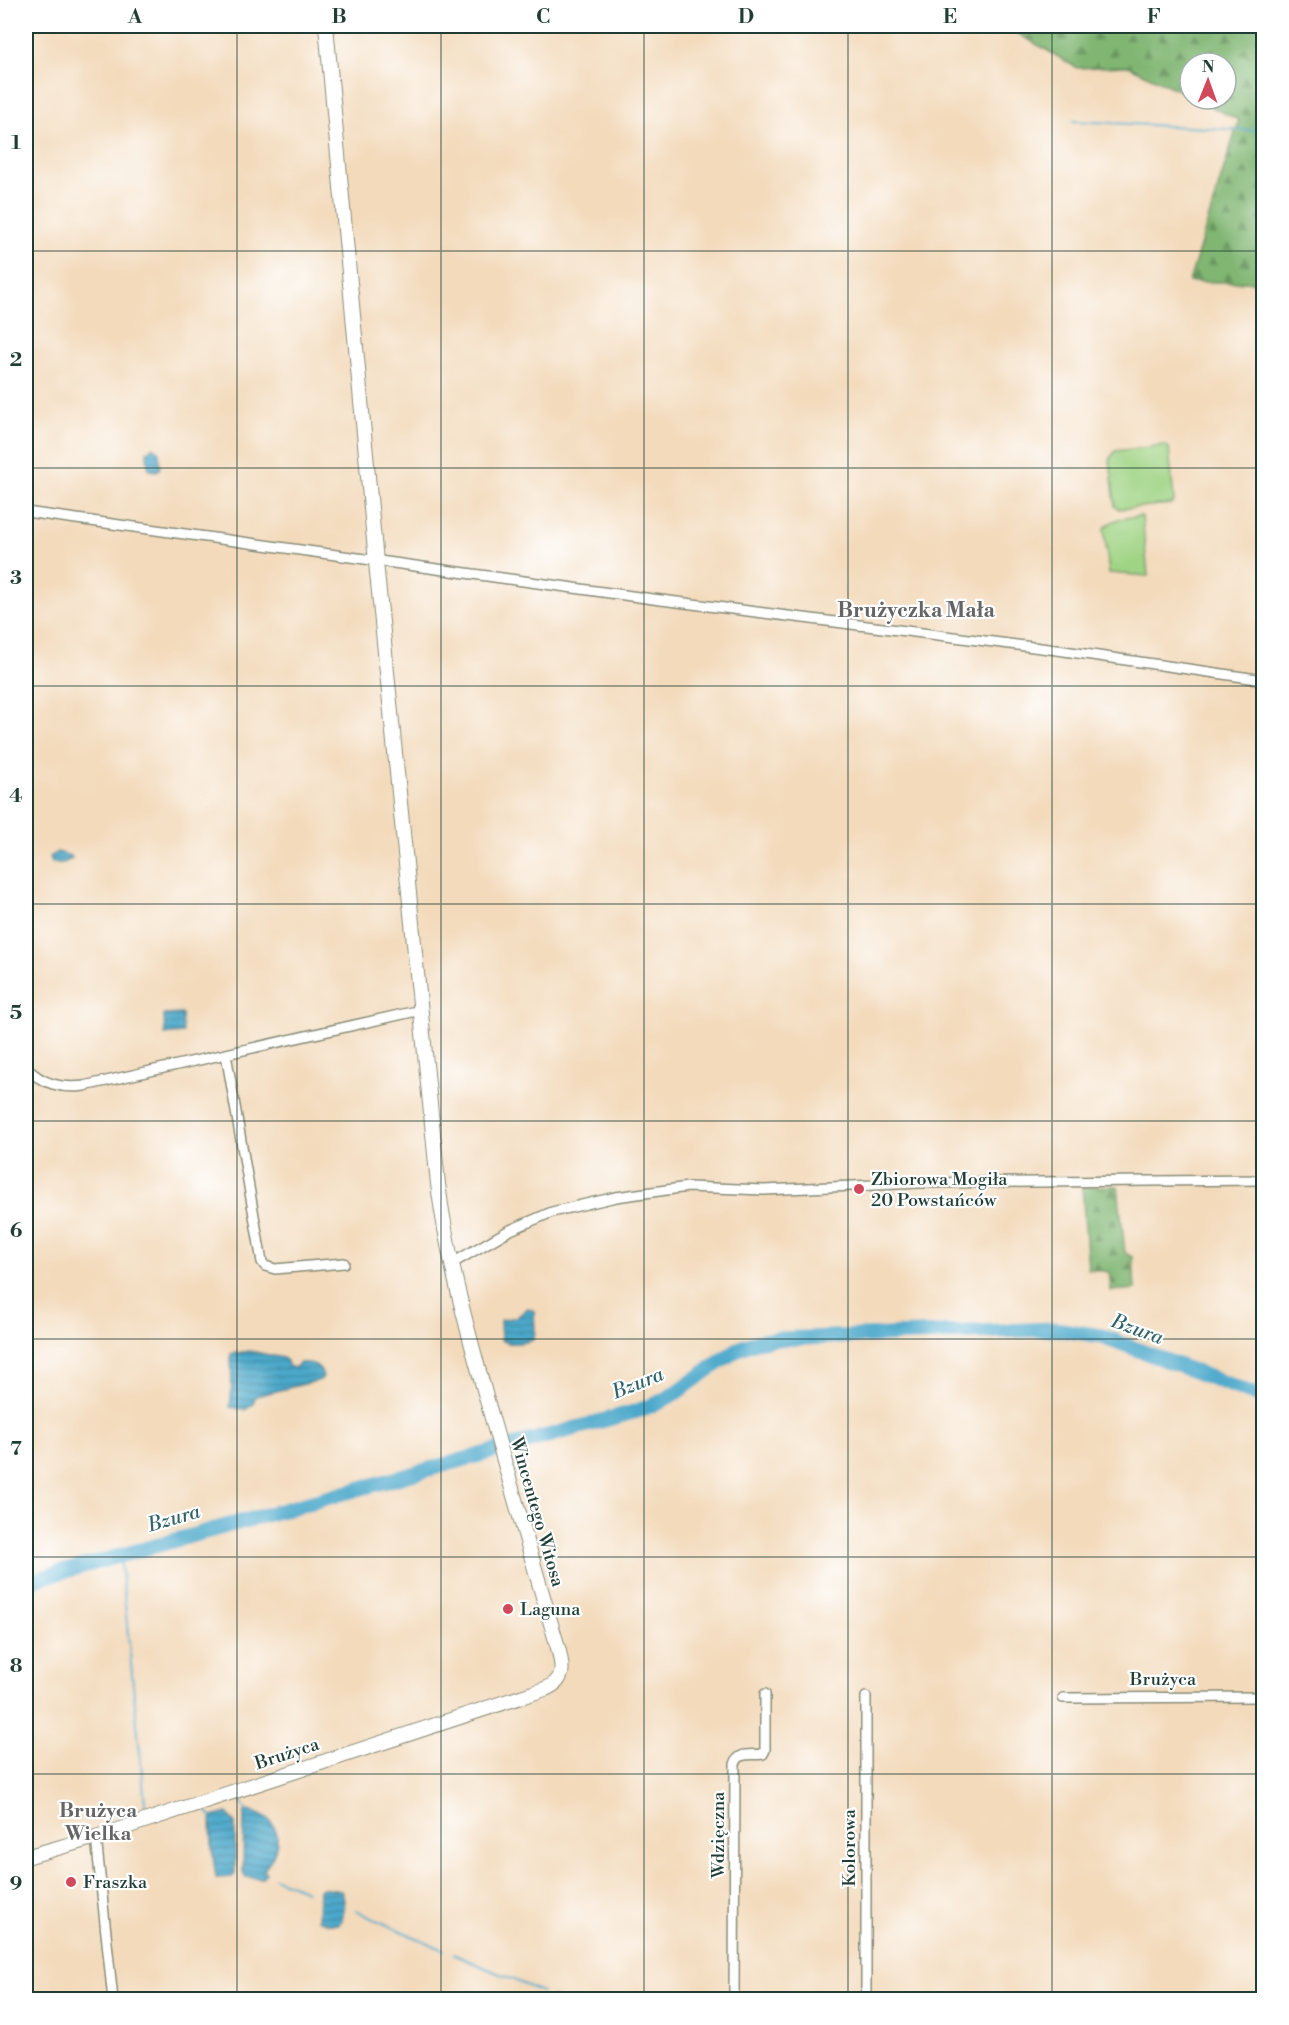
<svg xmlns="http://www.w3.org/2000/svg" width="1289" height="2025" viewBox="0 0 1289 2025" font-family="'Libre Bodoni',serif">
<style>
.green{fill:#a0d485;stroke:#60885c;stroke-width:1.5}
.forest{fill:url(#forest-firs);stroke:#507a53;stroke-width:1.5}
.water{fill:url(#water-rules);stroke:#36727f;stroke-width:1.5}
.lines{fill:none;stroke-linecap:round;stroke-linejoin:round}
.stream{stroke:#4ca8ca;stroke-width:2}
.river{stroke:#4ca8ca;stroke-width:15}
.street-casing{stroke:#898c78;stroke-width:12}
.secondary-casing{stroke:#898c78;stroke-width:16}
.street{stroke:#fff;stroke-width:9}
.secondary{stroke:#fff;stroke-width:14}
.grid{fill:none;stroke:#1f3d34;stroke-width:1.5;stroke-opacity:0.55}
.poi-dot{fill:#d1495b;stroke:#fff;stroke-width:2}
.labels{text-anchor:middle;dominant-baseline:central;stroke-width:4.5;stroke-linejoin:round;paint-order:stroke}
.poi-label{font-size:18px;fill:#1f3d34;stroke:#fff;text-anchor:start}
.street-label{font-size:18px;fill:#1f3d34;stroke:#fff}
.water-label{font-size:20px;font-style:italic;fill:#2f6268;stroke:#fff}
.neighbourhood-label{font-size:20px;font-weight:bold;fill:#666566;stroke:#fff}
.quarter-label{font-size:21px;font-weight:bold;fill:#666566;stroke:#fff}
.neatline{fill:none;stroke:#1f3d34;stroke-width:2}
.grid-label{font-size:20px;text-anchor:middle;font-weight:bold;fill:#1f3d34}
</style>
<defs>
<pattern id="forest-firs" width="22" height="20" patternUnits="userSpaceOnUse" patternTransform="scale(1.5)"><rect width="22" height="20" fill="#80b672"/><path d="M5 1l3.5 6h-7zM16 11l3.5 6h-7z" fill="#68955e"/></pattern>
<pattern id="water-rules" width="6" height="5" patternUnits="userSpaceOnUse" patternTransform="scale(1.5)"><rect width="6" height="5" fill="#4ca8ca"/><path d="M0 2.5h6" fill="none" stroke="#3f8aa5"/></pattern>
</defs>
<rect width="100%" height="100%" fill="#fff"/>
<filter id="ink" filterUnits="userSpaceOnUse"><feTurbulence type="fractalNoise" baseFrequency=".0167" numOctaves="2"/><feDisplacementMap in="SourceGraphic" scale="12" xChannelSelector="R" yChannelSelector="G"/><feConvolveMatrix kernelMatrix="1 2 1 2 8 2 1 2 1" color-interpolation-filters="sRGB"/></filter>
<filter id="wash" filterUnits="userSpaceOnUse"><feTurbulence type="fractalNoise" baseFrequency=".008" numOctaves="4" result="noise"/><feDisplacementMap in="SourceGraphic" scale="24" xChannelSelector="R" yChannelSelector="G"/><feGaussianBlur stdDeviation="1.35" result="paint"/><feColorMatrix in="noise" values="0 0 0 0 0 0 0 0 0 0 0 0 0 0 0 0 0 1.4 0 .05"/><feComposite in="paint" operator="in"/></filter>
<g filter="url(#wash)">
<rect width="100%" height="100%" fill="#f3dabb"/>
<!-- green -->
<path class="green" d="M1165,445L1169,448L1174,501L1171,504L1118,509L1115,506L1110,459L1115,451Z
M1142,516L1148,576L1109,573L1104,529C1112,517 1128,518 1142,516Z"/>
<!-- forest -->
<path class="forest" d="M1005,26H1263L1264,252L1256,282H1189L1239,120L1195,99H1226V63H1190V96L1128,66L1077,68Z
M1118,1186L1125,1253L1133,1257L1135,1289L1111,1291L1109,1272L1088,1269L1082,1187Z"/>
<!-- water -->
<path class="water" d="M153,447L159,451L160,468L157,471L150,470L148,466L147,452Z
M57,852L71,856L72,859L63,863H52L50,857Z
M182,1014L183,1033L165,1035L164,1015Z
M528,1308L534,1311L535,1333L533,1340C523,1343 509,1345 501,1340L500,1320L517,1317Z
M250,1351L283,1358L287,1361L288,1366L294,1368L300,1363C311,1362 321,1365 323,1377L320,1380L256,1396L252,1405L245,1410L230,1407L232,1389L231,1354Z
M247,1811C271,1815 283,1829 274,1853C272,1859 267,1864 264,1870L266,1873L261,1878L245,1877L243,1872L244,1813Z
M228,1813L235,1824V1874L232,1877L216,1878L212,1848L211,1819L212,1817Z
M322,1888L341,1891C346,1899 345,1916 339,1924H328L318,1920L319,1890Z"/>
<g class="lines">
<!-- stream -->
<path class="stream" d="M1073,121L1264,131
M120,1555L146,1813
M219,1803L238,1797L247,1811
M204,1808L212,1817
M274,1878L307,1891
M356,1911L444,1950
M453,1954L542,1992
M552,1997L558,2000"/>
<!-- river -->
<path class="river" d="M26,1582L637,1411L658,1403L677,1392L738,1349L756,1342L775,1339L1055,1329L1102,1336L1264,1398"/>
</g>
</g>
<g filter="url(#ink)">
<g class="lines">
<!-- street casing -->
<g class="street-casing">
<path id="street" d="M26,512L653,599L1057,650L1264,680
M226,1054L262,1262L265,1266L275,1269L344,1263
M26,1067C41,1084 63,1089 84,1086L421,1010
M451,1264L508,1231L552,1212L616,1197L688,1187L764,1190L919,1183L1264,1180
M866,1697V2000
M1063,1698L1264,1697
M96,1837L113,2000
M734,2000L735,1764C739,1751 751,1756 763,1754L765,1750V1694"/>
</g>
<!-- secondary casing -->
<g class="secondary-casing">
<path id="secondary" d="M26,1857L96,1837L545,1689C568,1680 562,1663 557,1644C534,1567 512,1489 490,1411C469,1336 448,1262 438,1184L376,562L326,26"/>
</g>
<!-- street -->
<use href="#street" class="street"/>
<!-- secondary -->
<use href="#secondary" class="secondary"/>
</g>
</g>
<!-- grid -->
<path class="grid" d="M237,26V2000M441,26V2000M644,26V2000M848,26V2000M1052,26V2000M26,251H1264M26,468H1264M26,686H1264M26,904H1264M26,1121H1264M26,1339H1264M26,1557H1264M26,1774H1264"/>
<!-- markers -->
<g class="poi-dot">
<circle cx="859" cy="1189" r="6"/>
<circle cx="508" cy="1609" r="6"/>
<circle cx="71" cy="1882" r="6"/>
</g>
<g class="labels">
<!-- poi labels -->
<g class="poi-label">
<text x="871" y="1179">Zbiorowa Mogiła<tspan x="871" dy="21">20 Powstańców</tspan></text>
<text x="520" y="1609">Laguna</text>
<text x="83" y="1882">Fraszka</text>
</g>
<!-- street labels -->
<g class="street-label">
<text transform="translate(537 1512) rotate(74)">Wincentego Witosa</text>
<text x="1163" y="1679">Brużyca</text>
<text transform="translate(287 1754) rotate(-18)">Brużyca</text>
<text transform="translate(718 1835) rotate(-90)">Wdzięczna</text>
<text transform="translate(849 1848) rotate(-90)">Kolorowa</text>
</g>
<!-- water labels -->
<g class="water-label">
<text transform="translate(1137 1330) rotate(20)">Bzura</text>
<text transform="translate(638 1384) rotate(-22)">Bzura</text>
<text transform="translate(174 1519) rotate(-16)">Bzura</text>
</g>
<!-- neighbourhood labels -->
<g class="neighbourhood-label">
<text x="98" y="1811">Brużyca<tspan x="98" dy="23">Wielka</tspan></text>
</g>
<!-- quarter labels -->
<g class="quarter-label">
<text x="916" y="611">Brużyczka Mała</text>
</g>
</g>
<!-- margin -->
<rect width="1289" height="2025" fill="none" stroke="#fff" stroke-width="66"/>
<!-- north arrow -->
<g transform="translate(1208 81) rotate(1)"><circle r="28" fill="#ffffff" stroke="#a5b1ae" stroke-width="1.5"/>
<path d="M0-4.5L10 22L0 15L-10 22Z" fill="#d1495b"/>
<text y="-9" font-size="16" font-weight="bold" text-anchor="middle" fill="#1f3d34">N</text>
</g>
<rect x="33" y="33" width="1223" height="1959" class="neatline"/>
<g class="grid-label">
<text x="135" y="23">A</text>
<text x="339" y="23">B</text>
<text x="543" y="23">C</text>
<text x="746" y="23">D</text>
<text x="950" y="23">E</text>
<text x="1154" y="23">F</text>
<text x="16" y="149">1</text>
<text x="16" y="366">2</text>
<text x="16" y="584">3</text>
<text x="16" y="802">4</text>
<text x="16" y="1019">5</text>
<text x="16" y="1237">6</text>
<text x="16" y="1455">7</text>
<text x="16" y="1672">8</text>
<text x="16" y="1890">9</text>
</g>
</svg>
